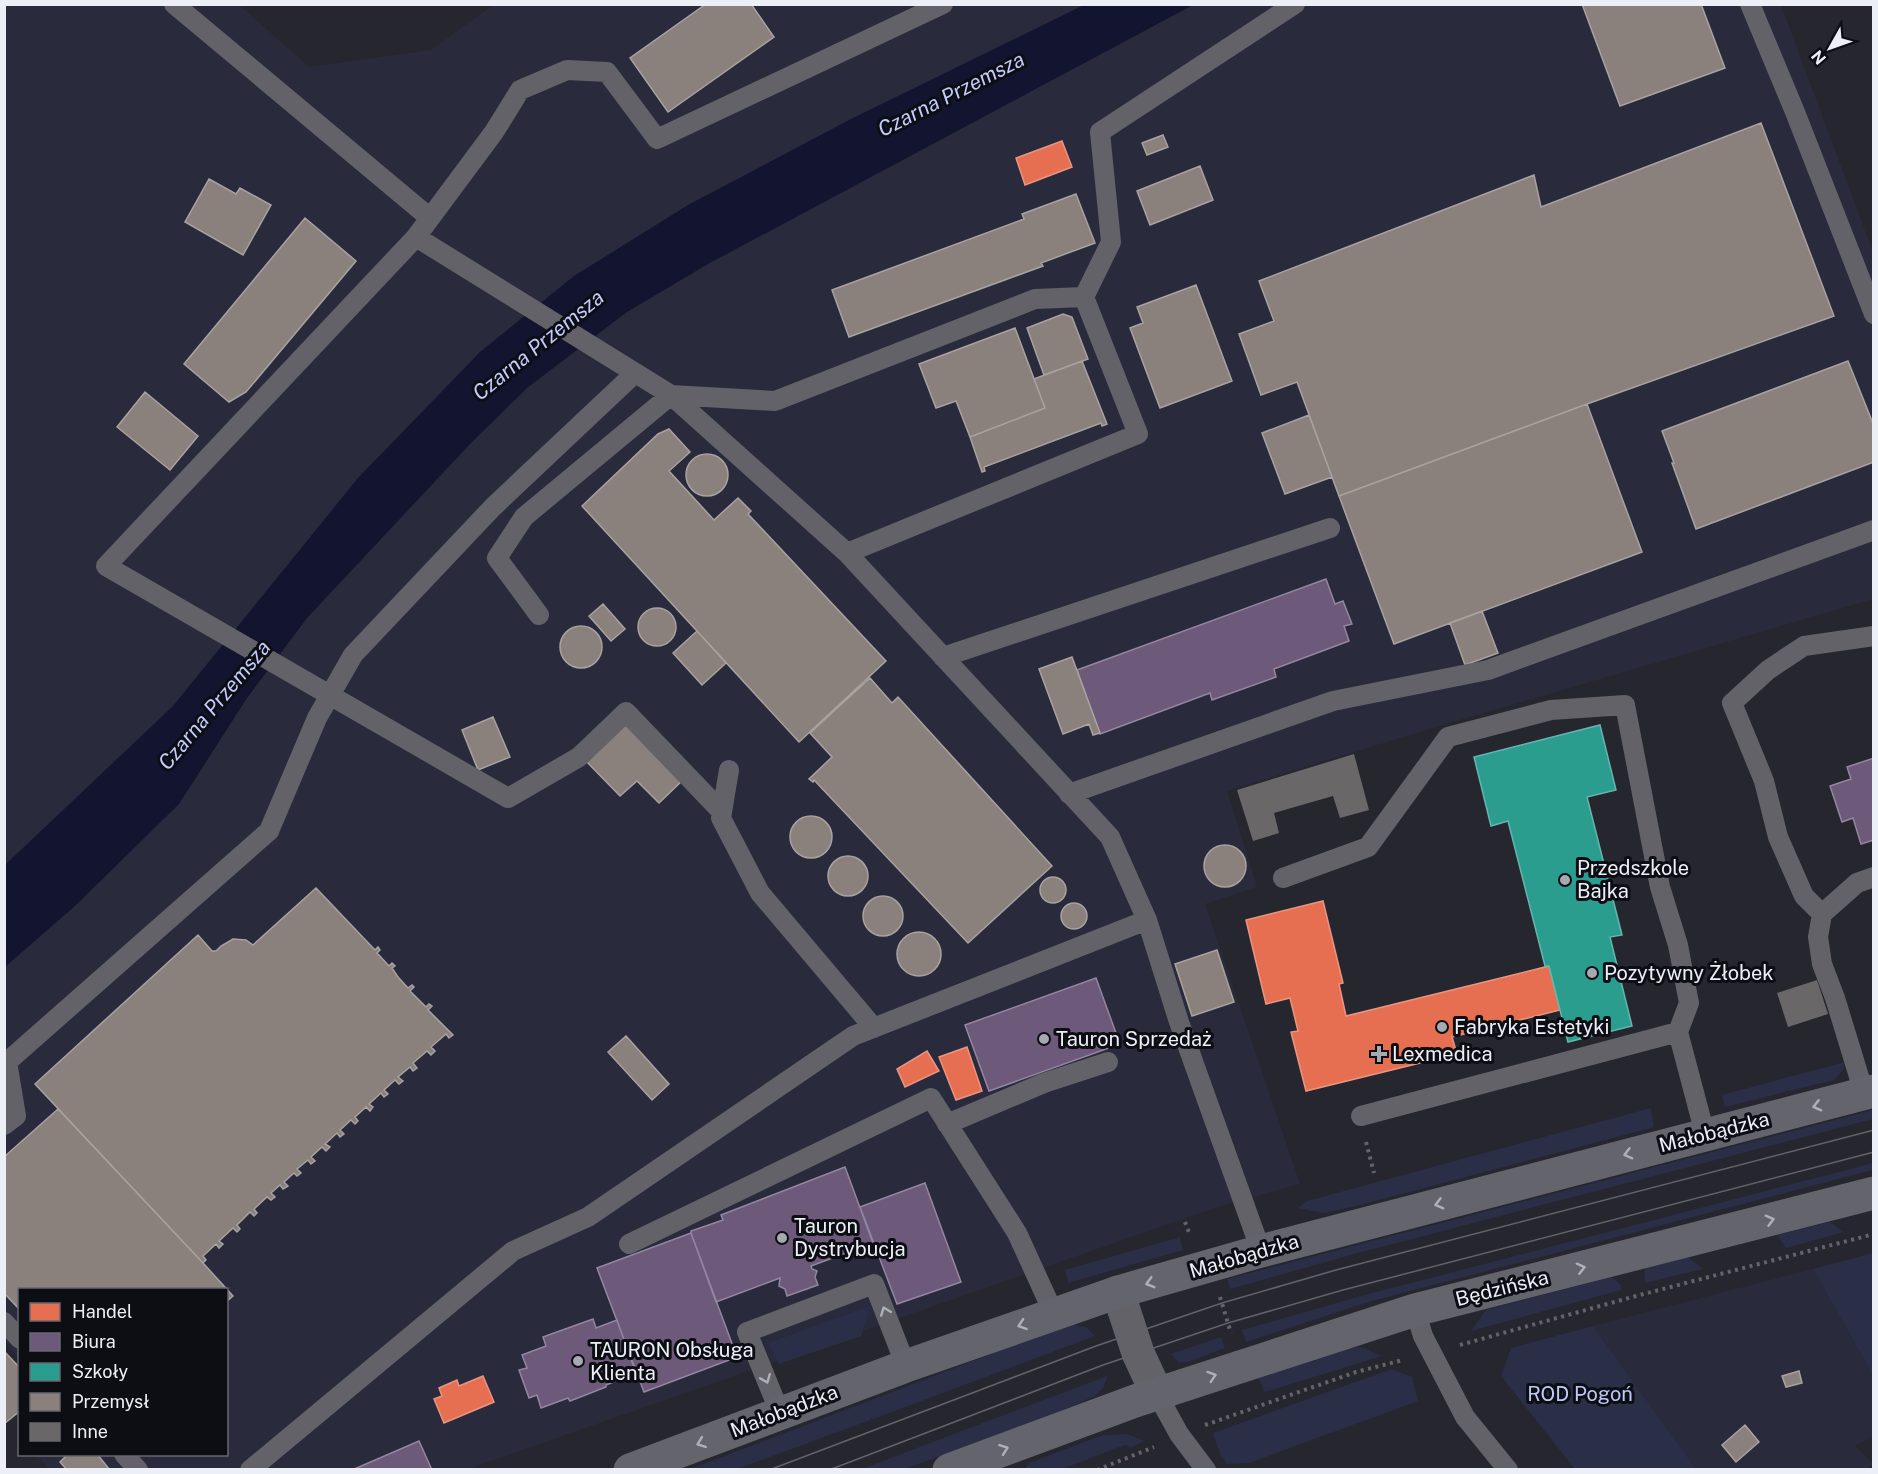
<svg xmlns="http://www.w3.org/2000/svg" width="1878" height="1474" viewBox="0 0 1878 1474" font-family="'Public Sans',sans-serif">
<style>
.built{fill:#292b3c}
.green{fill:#2a2e47}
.water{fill:#121430}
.shops{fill:#e76f51;stroke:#e99583;stroke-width:1.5}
.offices{fill:#6d597a;stroke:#9386a0;stroke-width:1.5}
.schools{fill:#2a9d8f;stroke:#64b6ae;stroke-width:1.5}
.industry{fill:#8a817c;stroke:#a8a2a1;stroke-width:1.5}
.building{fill:#696767}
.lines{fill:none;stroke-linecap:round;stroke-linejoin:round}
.path{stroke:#636369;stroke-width:4;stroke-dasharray:3 4.5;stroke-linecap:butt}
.lane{stroke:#626268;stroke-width:20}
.street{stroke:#626268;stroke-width:33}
.secondary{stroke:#64656c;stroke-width:33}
.tram{stroke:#626269;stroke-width:1.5}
.oneway{stroke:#afb1b8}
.oneway2{stroke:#aeb0b7}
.poi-dot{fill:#a7a9b1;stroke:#0d0e14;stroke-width:2}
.labels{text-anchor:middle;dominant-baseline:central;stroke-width:6;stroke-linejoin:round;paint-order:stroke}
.poi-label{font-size:20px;fill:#edeff7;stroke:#0d0e14;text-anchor:start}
.street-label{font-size:20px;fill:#edeff7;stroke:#0d0e14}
.park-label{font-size:20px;fill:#bfc8fa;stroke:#0d0e14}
.water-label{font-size:21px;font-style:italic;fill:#c4ccff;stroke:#0d0e14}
</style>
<rect width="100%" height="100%" fill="#26272e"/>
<!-- built -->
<path class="built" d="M495,4L1781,5L1873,252V599L1439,726L1227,791L1257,887L1205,904L1300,1184L1217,1207L468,1469H50L36,1455L226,1454V1290H20L19,1359L5,1343V5H239L309,67L431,50Z
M1813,1269L1873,1375V1436L1855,1446L1873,1464L1867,1470L1696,1469L1593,1326Z"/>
<!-- green -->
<path class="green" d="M1845,1062L1843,1070L1834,1080L1725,1107L1722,1095Z
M1651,1108L1654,1127L1647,1129L1356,1206L1323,1213L1298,1208L1307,1201Z
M1873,1110V1119L1358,1253L1230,1289L1227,1279Z
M1873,1163V1170L1368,1302L1246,1342L1242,1330L1361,1296Z
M1830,1222L1844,1232L1786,1248L1777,1235Z
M1180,1237L1183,1250L1068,1283L1065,1270Z
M1873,1253H1874L1873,1375L1813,1269Z
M1688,1257L1703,1269L1645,1283V1268Z
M1611,1277L1621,1285V1290L1471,1331L1486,1310Z
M870,1306L861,1336L779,1364L768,1343Z
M1074,1325L1086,1327L1095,1336L873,1419L870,1418V1420L738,1469L688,1470L1041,1335Z
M1593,1326L1696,1469H1575L1501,1376L1511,1348Z
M1221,1337L1225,1348L1188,1362H1178L1171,1354Z
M1360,1347L1382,1356L1265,1392L1258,1377L1349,1348Z
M1392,1369L1412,1377L1418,1401L1249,1463L1227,1464L1220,1454L1213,1433Z
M1107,1376L1104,1387L1095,1396L1056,1413L905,1469L859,1470Z
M1128,1434L1144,1441L1132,1447L1125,1445L1062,1469H1025L1029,1463L1103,1435Z"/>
<!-- water -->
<path class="water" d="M1084,5H1193L708,264L627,312L527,388L470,444L307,618L247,698L179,804L76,905L5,967V865L173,706L358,478L480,352L574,276L688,205L851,119Z"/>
<!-- shops -->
<path class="shops" d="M1062,141L1072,167L1025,185L1016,158Z
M1323,901L1343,983L1339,984L1346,1016L1549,966L1560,1010L1452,1037L1457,1054L1306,1091L1291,1032L1298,1031L1290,998L1266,1004L1246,920Z
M967,1047L982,1091L956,1100L939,1057Z
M927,1051L939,1071L905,1087L897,1069Z
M483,1376L494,1402L444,1423L434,1399L442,1396L439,1388L457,1380L459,1386Z"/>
<!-- offices -->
<path class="offices" d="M1326,579L1335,604L1343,601L1352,624L1344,626L1349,641L1274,669L1276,677L1212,700L1210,693L1100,734L1077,670Z
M1874,758V840L1861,844L1853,818L1842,822L1830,786L1851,779L1847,767Z
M1096,978L1120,1044L989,1091L965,1025Z
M845,1167L873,1243L811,1266L812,1269L817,1271L815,1277L818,1285L787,1296L785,1289L779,1286L780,1278L716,1302L691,1233V1231L723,1220L721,1215Z
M925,1183L961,1282L897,1304L860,1207Z
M691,1233L737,1357L644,1392L597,1268Z
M593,1319L596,1328L617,1320L636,1373L606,1385V1387L570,1401L568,1398L541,1408L537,1395L529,1398L519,1370L527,1368L522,1355L546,1346L543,1337Z
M419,1441L432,1470H352Z"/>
<!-- schools -->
<path class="schools" d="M1600,725L1616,790L1587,797L1622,935L1610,937L1632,1026L1568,1042L1549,966H1545L1508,821L1491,826L1474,757Z"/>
<!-- industry -->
<path class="industry" d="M706,4H751L774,37L668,112L630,58Z
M1582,4H1701L1725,68L1620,106Z
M1761,123L1834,316L1587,404L1339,496L1297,382L1261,395L1239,334L1274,321L1259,281L1534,175L1541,207Z
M1163,135L1168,147L1147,155L1142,143Z
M1200,166L1213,200L1150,225L1137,191Z
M209,179L236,194L240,188L271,205L243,255L185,222Z
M1076,194L1095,243L1041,263L1043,266L849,337L832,290L1024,219L1022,214Z
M305,218L356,261L246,392L229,402L184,364Z
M1196,285L1232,381L1160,408L1130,328L1143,323L1137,307Z
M1063,314L1072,317L1088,359L1044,375L1027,328Z
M1015,328L1045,408L970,437L956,401L936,408L919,364Z
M1082,361L1107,424L1102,426L1101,423L984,467L985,471L982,472L970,437L1045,408L1034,379Z
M1848,361L1874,426V462L1696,529L1672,463H1674L1662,431Z
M145,392L198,436L170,470L117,427Z
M1587,404L1642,552L1394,644L1339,496Z
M1309,415L1332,477L1285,494L1262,433Z
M669,429L690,452L669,471L714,520L738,498L751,511L748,514L886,661L799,742L582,506L658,434Z
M686 475a21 21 0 1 1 42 0a21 21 0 1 1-42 0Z
M603,604L625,629L611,641L589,616Z
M638 627a19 19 0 1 1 38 0a19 19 0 1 1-38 0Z
M1482,611L1498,653L1465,665L1450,623Z
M560 647a21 21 0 1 1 42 0a21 21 0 1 1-42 0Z
M697,631L726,663L702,685L673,653Z
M1072,657L1100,733L1093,735L1089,724L1063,734L1039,669Z
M870,678L892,703L898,697L1052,866L968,943L814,780L813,782L809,779L832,757L810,733Z
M493,717L510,757L478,770L462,730Z
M626,717L685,778L659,803L637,781L620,796L584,759Z
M790 837a21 21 0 1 1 42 0a21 21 0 1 1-42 0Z
M1204 866a21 21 0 1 1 42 0a21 21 0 1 1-42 0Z
M828 876a20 20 0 1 1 40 0a20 20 0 1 1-40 0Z
M1040 890a13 13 0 1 1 26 0a13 13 0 1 1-26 0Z
M316,888L375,950L378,947L380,950L377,953L389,966L392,963L395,966L392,968L398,977L408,988L412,985L414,987L410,991L426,1007L429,1004L432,1006L428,1010L453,1035L449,1038L446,1034L431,1047L435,1051L431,1055L427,1051L413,1063L417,1068L413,1071L410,1067L398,1077L403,1081L399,1084L395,1080L384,1090L388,1094L384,1097L381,1093L369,1104L373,1107L370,1111L366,1107L355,1117L358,1121L355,1124L351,1120L340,1130L344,1134L340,1137L337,1133L325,1144L330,1147L326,1151L322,1147L311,1157L315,1161L311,1164L308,1160L297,1169L301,1173L297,1176L294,1173L284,1182L288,1186L283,1189L280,1185L271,1193L275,1197L271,1200L267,1197L254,1209L257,1213L254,1216L250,1212L237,1225L240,1229L237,1232L233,1228L219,1241L223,1244L219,1248L216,1244L203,1256L206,1260L203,1263L35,1084L198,935L212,951H216L221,946L233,939L246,940L253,945Z
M863 916a20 20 0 1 1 40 0a20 20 0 1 1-40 0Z
M1061 916a13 13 0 1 1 26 0a13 13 0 1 1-26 0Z
M897 954a22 22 0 1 1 44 0a22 22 0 1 1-44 0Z
M1217,950L1234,1002L1192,1016L1175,964Z
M626,1036L669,1084L652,1100L608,1052Z
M58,1109L203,1263L233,1296L226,1302V1290H20V1310L4,1293V1157Z
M4,1351L20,1368V1411L4,1424Z
M1799,1371L1802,1383L1786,1387L1782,1376Z
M1745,1425L1759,1442L1736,1462L1722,1445Z
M68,1454H97L110,1470H67L60,1462Z"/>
<!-- building -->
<path class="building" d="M1354,754L1369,810L1340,818L1333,796L1274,813L1279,833L1253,841L1237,790Z
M1817,980L1828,1014L1788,1027L1777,993Z"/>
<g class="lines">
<!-- path -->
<path class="path" d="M1366,1142L1374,1173
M1185,1222L1190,1235
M1220,1297L1231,1333
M1460,1345L1636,1296L1874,1234
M1205,1425L1356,1372L1403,1360
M1097,1470L1154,1447"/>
<!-- lane -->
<path class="lane" d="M174,4L430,218
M1750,4L1795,112L1874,314
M416,237L671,395L775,401L1035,299L1084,297L1111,242L1100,132L1295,4
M847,553L1138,434L1084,297
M539,615L497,558L524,517L671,395L847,553L1110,837L1147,920L1179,1022L1261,1251
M943,657L1330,528
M729,770L721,818L760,893L874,1028
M1069,794L1333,701L1488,670L1874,530
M722,812L626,712L579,757L508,798L106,566L416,237L494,132L520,90L567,70L607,72L657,139L943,4
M1283,878L1368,847L1448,737L1551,710L1625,705L1660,887L1678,945L1689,1003L1678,1032L1705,1134
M1822,914L1804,896L1778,837L1764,781L1732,703L1768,670L1804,646L1874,636
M1864,1093L1835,998L1822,964L1818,937L1822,914L1857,883L1874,877
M1361,1116L1678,1032
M947,1124L1044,1083L1108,1062
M4,1125L16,1116L7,1062L269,831L317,718L353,655L493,507L634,374
M629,1244L931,1098L1017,1233L1054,1314
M1415,1310L1423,1336L1465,1417L1508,1470
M4,1322L20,1339
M1157,1394L1179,1434L1206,1470
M780,1413L747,1332L874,1284L906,1366
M124,1454L138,1470
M250,1470L513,1251L588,1217L853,1036L1147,920"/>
<!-- street -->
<path class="street" d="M1118,1292L1138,1353L1157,1394"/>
<!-- secondary -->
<path class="secondary" d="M630,1470L906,1366L1118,1292L1261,1251L1874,1091
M949,1470L1135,1401L1415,1310L1874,1193"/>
<!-- tram -->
<path class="tram" d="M769,1470L1096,1346L1222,1303L1336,1270L1874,1130
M829,1470L1103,1365L1228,1323L1343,1290L1874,1152"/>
</g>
<!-- one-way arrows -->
<defs><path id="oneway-chevron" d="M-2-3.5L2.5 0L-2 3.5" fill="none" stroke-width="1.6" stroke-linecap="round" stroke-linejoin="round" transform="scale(1.5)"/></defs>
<g class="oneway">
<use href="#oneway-chevron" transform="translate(1817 1106) rotate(166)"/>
<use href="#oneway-chevron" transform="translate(1628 1154) rotate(165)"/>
<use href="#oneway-chevron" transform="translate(1439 1204) rotate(165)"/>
<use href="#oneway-chevron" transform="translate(1770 1220) rotate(-15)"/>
<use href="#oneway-chevron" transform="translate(1581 1268) rotate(-14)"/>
<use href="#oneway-chevron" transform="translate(1150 1283) rotate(164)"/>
<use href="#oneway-chevron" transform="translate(1022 1325) rotate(161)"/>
<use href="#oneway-chevron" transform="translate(1212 1376) rotate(-18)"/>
<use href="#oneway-chevron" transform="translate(701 1443) rotate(159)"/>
<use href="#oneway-chevron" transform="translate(1004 1449) rotate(-20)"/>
</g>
<g class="oneway2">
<use href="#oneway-chevron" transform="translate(885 1311) rotate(-111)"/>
<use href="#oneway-chevron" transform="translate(766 1379) rotate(68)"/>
</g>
<!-- markers -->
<g class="poi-dot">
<circle cx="1565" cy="880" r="6"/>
<circle cx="1592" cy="973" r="6"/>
<circle cx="1442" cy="1027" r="6"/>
<circle cx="1044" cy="1039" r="6"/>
<path d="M1376 1045h6v6h6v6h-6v6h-6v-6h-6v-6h6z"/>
<circle cx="782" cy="1238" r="6"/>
<circle cx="578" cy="1361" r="6"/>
</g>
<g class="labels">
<!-- poi labels -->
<g class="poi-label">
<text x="1577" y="868">Przedszkole<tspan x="1577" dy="23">Bajka</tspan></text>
<text x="1604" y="973">Pozytywny Żłobek</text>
<text x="1454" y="1027">Fabryka Estetyki</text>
<text x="1056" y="1039">Tauron Sprzedaż</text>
<text x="1392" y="1054">Lexmedica</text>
<text x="794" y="1226">Tauron<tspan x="794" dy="23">Dystrybucja</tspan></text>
<text x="590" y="1350">TAURON Obsługa<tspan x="590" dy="23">Klienta</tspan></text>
</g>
<!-- street labels -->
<g class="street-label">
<text transform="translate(1714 1132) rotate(-14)">Małobądzka</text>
<text transform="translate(1244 1256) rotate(-16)">Małobądzka</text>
<text transform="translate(1502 1288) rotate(-14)">Będzińska</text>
<text transform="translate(784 1411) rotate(-21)">Małobądzka</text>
</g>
<!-- park labels -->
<g class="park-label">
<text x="1580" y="1394">ROD Pogoń</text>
</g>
<!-- water labels -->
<g class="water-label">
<text transform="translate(951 94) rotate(-27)">Czarna Przemsza</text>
<text transform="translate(538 345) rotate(-39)">Czarna Przemsza</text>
<text transform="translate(214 705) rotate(-50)">Czarna Przemsza</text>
</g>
</g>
<!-- border -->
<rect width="1878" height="1474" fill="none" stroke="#edeff7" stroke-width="12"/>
<!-- legend -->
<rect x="18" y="1288" width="210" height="168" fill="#0d0e14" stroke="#67686f" stroke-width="1.5"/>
<rect x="30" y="1303" width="30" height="18" fill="#e76f51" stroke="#67686f" stroke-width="1.5"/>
<text x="72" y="1318" font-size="18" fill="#edeff7">Handel</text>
<rect x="30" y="1333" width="30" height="18" fill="#6d597a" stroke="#67686f" stroke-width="1.5"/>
<text x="72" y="1348" font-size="18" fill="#edeff7">Biura</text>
<rect x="30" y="1363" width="30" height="18" fill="#2a9d8f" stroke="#67686f" stroke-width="1.5"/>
<text x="72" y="1378" font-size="18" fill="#edeff7">Szkoły</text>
<rect x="30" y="1393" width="30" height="18" fill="#8a817c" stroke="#67686f" stroke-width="1.5"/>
<text x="72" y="1408" font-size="18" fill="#edeff7">Przemysł</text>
<rect x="30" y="1423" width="30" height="18" fill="#696767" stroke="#67686f" stroke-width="1.5"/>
<text x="72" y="1438" font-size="18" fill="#edeff7">Inne</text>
<!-- north arrow -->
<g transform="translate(1830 48) rotate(230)" stroke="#0d0e14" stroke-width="4.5" paint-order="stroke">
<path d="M0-4.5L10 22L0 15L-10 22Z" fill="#edeff7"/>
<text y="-9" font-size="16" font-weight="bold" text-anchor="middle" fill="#edeff7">N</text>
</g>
</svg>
